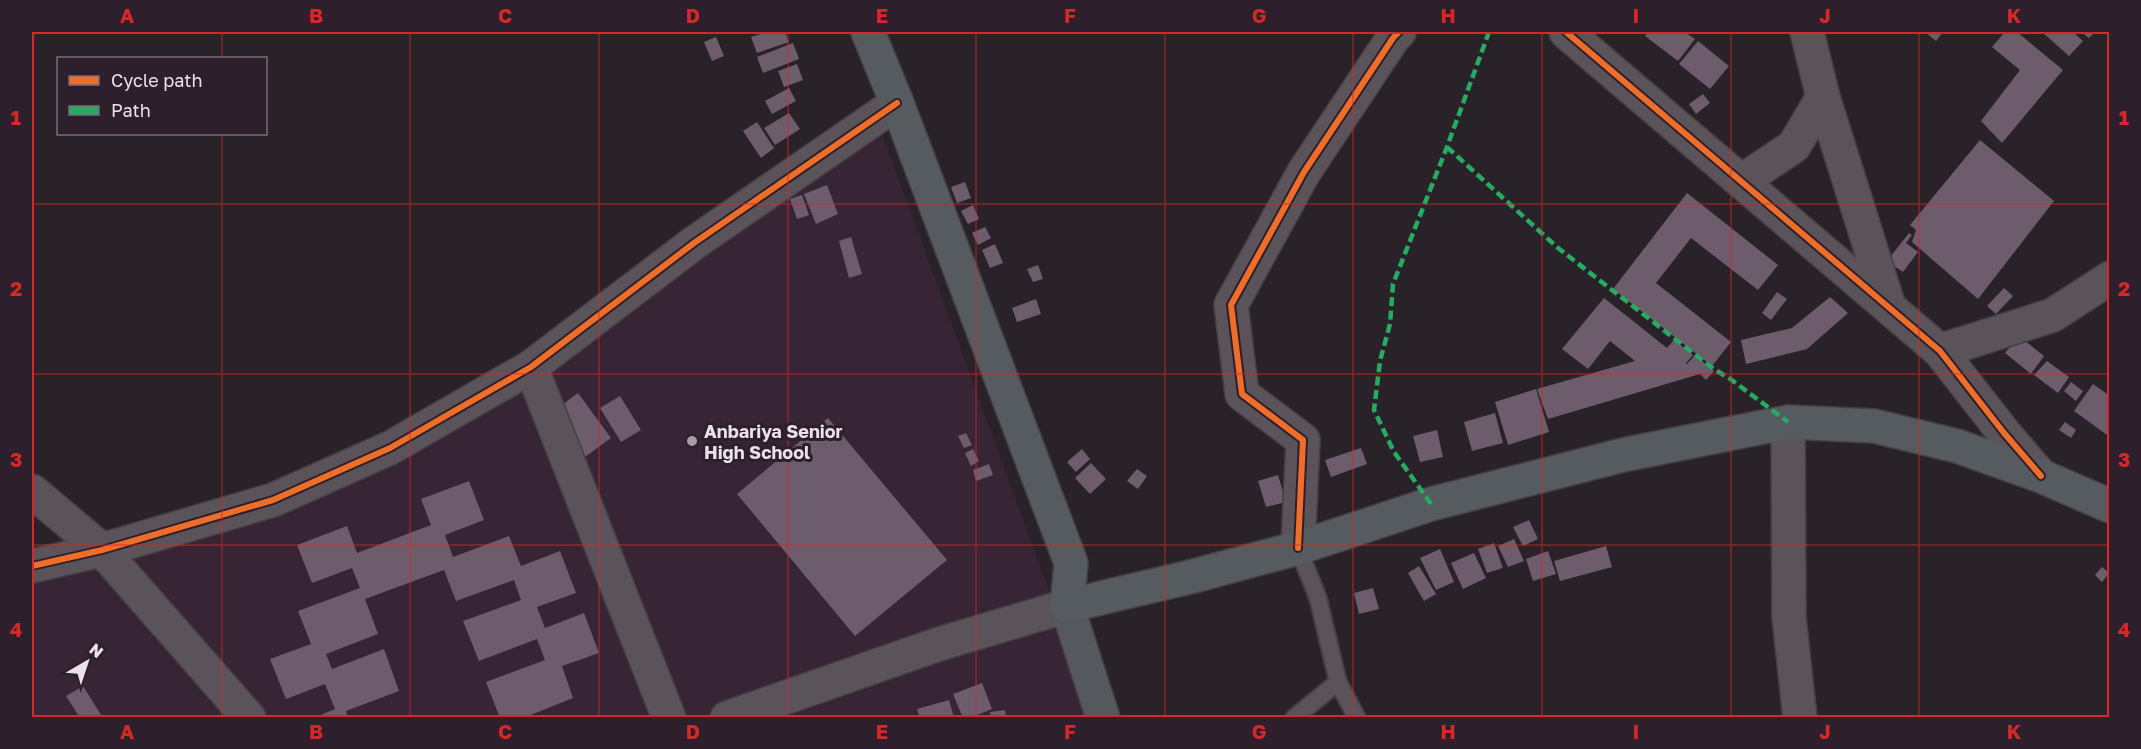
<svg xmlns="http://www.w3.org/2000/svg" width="2141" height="749" viewBox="0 0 2141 749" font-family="'Golos Text',sans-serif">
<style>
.built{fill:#372535}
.building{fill:#6d5c6c}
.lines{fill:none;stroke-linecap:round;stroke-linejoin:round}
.service-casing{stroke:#453f44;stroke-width:20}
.minor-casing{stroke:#453f44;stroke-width:36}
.primary-casing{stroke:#453f44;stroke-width:36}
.trunk-casing{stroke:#453f44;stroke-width:36}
.service{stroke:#5b535a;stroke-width:16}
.minor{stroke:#5b535a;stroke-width:33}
.primary{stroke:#55585d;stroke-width:33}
.trunk{stroke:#555b5e;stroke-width:33}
.quiet{stroke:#26ab63;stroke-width:4.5;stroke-dasharray:9 4.5;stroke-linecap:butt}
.cycleway-casing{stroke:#2d1f2c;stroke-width:10}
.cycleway{stroke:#ee6e29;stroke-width:6}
.grid{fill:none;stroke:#d62828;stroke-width:1.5;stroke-opacity:0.55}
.poi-dot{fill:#a79ea6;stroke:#2d1f2c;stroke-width:2}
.labels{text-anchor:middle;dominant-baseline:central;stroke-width:6;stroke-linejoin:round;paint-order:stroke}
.poi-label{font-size:18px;font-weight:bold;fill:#ebe1ea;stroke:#2d1f2c;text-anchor:start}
.neatline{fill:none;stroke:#d62828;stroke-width:2}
.grid-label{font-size:20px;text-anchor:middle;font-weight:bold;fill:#d62828}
</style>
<rect width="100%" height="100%" fill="#2a2229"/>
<!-- built -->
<path class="built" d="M880,128L1095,717L32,718V568L263,502L517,380Z"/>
<!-- building -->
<path class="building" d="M767,32H785L789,42L757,53L751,37Z
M1649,32H1685L1695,39L1678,61L1645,36Z
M1925,32H1943L1936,41Z
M2005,32H2017L2063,70L2002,143L1981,121L2020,70L1992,47Z
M2042,32H2073L2083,41L2069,56Z
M2081,32H2095L2089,38Z
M716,37L724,56L712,61L704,42Z
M1698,41L1729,66L1710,89L1679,64Z
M793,43L799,59L763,73L757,57Z
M797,64L803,80L784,87L778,71Z
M789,88L796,101L772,114L765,101Z
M1703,94L1710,103L1696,114L1689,104Z
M789,113L800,129L775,145L764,128Z
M757,122L774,148L761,158L743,131Z
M1980,140L2054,201L1978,299L1912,242L1916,230L1910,225Z
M965,182L971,198L957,203L951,187Z
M827,185L838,214L816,224L804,194Z
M1687,193L1778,265L1758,290L1691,238L1656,283L1731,342L1712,366L1613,289Z
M802,195L809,215L797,219L790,199Z
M973,205L979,219L968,224L961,211Z
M985,227L991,238L978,245L972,233Z
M1909,233L1912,235L1906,243L1918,252L1903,272L1887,261Z
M851,237L862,274L849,278L839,241Z
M995,244L1003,263L990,268L982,250Z
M1038,265L1043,279L1033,282L1027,269Z
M2004,288L2013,296L1996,314L1987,306Z
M1777,292L1787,299L1771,320L1762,313Z
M1830,297L1848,313L1807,349L1746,364L1741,340L1792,328Z
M1604,298L1667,348L1674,340L1693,355L1686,363L1687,364L1695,355L1714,371L1706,380L1700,374L1548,419L1537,389L1635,361L1610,341L1588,369L1562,349Z
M1036,299L1041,314L1017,322L1012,308Z
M2019,336L2044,356L2031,374L2005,353Z
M2047,361L2069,377L2058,393L2034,375Z
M2071,382L2083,391L2076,401L2064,391Z
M2093,384L2110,396V432L2107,435L2074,411Z
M1536,389L1549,432L1508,445L1495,402Z
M578,393L611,438L585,457L552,412Z
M620,396L641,430L621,442L600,408Z
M1495,413L1503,443L1472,451L1464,422Z
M828,418L947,560L855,636L737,494Z
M2065,422L2076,430L2071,438L2059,430Z
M1437,430L1443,457L1420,462L1413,436Z
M966,433L972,445L964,448L958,436Z
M1361,448L1367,464L1331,477L1325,460Z
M973,449L979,461L971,466L965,453Z
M1082,449L1090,459L1076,472L1067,462Z
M1091,463L1106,479L1090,494L1075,478Z
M989,464L993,475L976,481L973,470Z
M1137,469L1147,476L1138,489L1127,481Z
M1278,475L1286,502L1266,507L1258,481Z
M469,481L484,520L445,535L453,557L509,536L521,566L560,551L576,593L537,607L545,628L584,613L599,653L562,666L573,698L523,718H500L486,682L545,660L537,639L479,661L463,621L521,600L514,580L456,601L444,570L365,599L378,634L326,654L332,669L384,649L399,691L346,711L348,718H314L335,709L325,684L286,699L270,659L311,644L298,611L360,588L352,568L312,583L297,545L347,526L357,553L431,525L421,499Z
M1529,520L1538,539L1523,546L1513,527Z
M1514,539L1524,561L1508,567L1498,546Z
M1494,543L1503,568L1487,573L1478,549Z
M1606,546L1612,567L1560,581L1554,561Z
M1440,549L1454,582L1436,590L1420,558Z
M1548,551L1556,574L1533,581L1526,559Z
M1474,553L1486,578L1463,589L1451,563Z
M1419,566L1436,594L1424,601L1408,573Z
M2102,567L2109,573L2102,582L2095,575Z
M1373,588L1379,609L1359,614L1354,593Z
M982,683L992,709L970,718H963L953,694Z
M83,686L103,718H80L66,696Z
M949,700L954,718H920L917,709Z
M1005,710L1006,718H991L990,712Z"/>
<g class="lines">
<!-- service casing -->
<g class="service-casing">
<path id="service" d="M1298,548L1318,598L1338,682L1357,718
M1294,718L1338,682"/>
</g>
<!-- minor casing -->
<g class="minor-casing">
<path id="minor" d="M1566,32L1940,351L2004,433L2041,476
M1823,97L1889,307
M1742,181L1794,146L1823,97L1807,32
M1940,351L2053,315L2110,278
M531,367L669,718
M1788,422L1789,617L1800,718
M32,491L102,550L249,718
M1298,548L1303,440L1242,394L1231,305L1304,172L1393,38L1399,32
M32,566L102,550L273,500L390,448L531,367L694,243L897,103
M727,718L939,644L1067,606"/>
</g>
<!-- primary casing -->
<g class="primary-casing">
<path id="primary" d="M1067,606L1103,718"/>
</g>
<!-- trunk casing -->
<g class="trunk-casing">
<path id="trunk" d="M868,32L897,103L1071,563L1067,606L1190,577L1298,548L1431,504L1623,455L1788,422L1874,426L1957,446L2041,476L2110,506"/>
</g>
<!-- service -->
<use href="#service" class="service"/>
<!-- minor -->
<use href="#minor" class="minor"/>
<!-- primary -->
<use href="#primary" class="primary"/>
<!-- trunk -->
<use href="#trunk" class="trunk"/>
<!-- quiet -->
<path class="quiet" d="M1447,147L1558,248L1715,370L1729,378L1788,422
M1431,504L1394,452L1374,410L1380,361L1390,324L1393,284L1447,147L1489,32"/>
<!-- cycleway casing -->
<g class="cycleway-casing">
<path id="cycleway" d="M1566,32L1940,351L2004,433L2041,476
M1298,548L1303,440L1242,394L1231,305L1304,172L1393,38L1399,32
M32,566L102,550L273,500L390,448L531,367L694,243L897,103"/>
</g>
<!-- cycleway -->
<use href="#cycleway" class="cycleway"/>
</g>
<!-- grid -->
<path class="grid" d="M222,32V58M410,32V718M599,32V718M788,32V718M976,32V718M1165,32V718M1353,32V718M1542,32V718M1731,32V718M1919,32V718M222,134V718M32,204H2110M32,374H2110M32,545H2110"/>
<!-- markers -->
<circle class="poi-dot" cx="692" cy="441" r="6"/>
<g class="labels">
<!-- poi labels -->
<g class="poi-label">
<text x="704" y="431">Anbariya Senior<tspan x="704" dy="21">High School</tspan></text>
</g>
</g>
<!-- border -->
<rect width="2141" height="749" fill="none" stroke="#2d1f2c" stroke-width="66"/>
<!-- legend -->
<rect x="57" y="57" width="210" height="78" fill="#2d1f2c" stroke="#796d78" stroke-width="1.5"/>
<rect x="69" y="76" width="30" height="9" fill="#ee6e29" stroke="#796d78" stroke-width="1.5"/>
<text x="111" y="87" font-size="18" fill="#ebe1ea">Cycle path</text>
<rect x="69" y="106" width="30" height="9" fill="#26ab63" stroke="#796d78" stroke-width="1.5"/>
<text x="111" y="117" font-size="18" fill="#ebe1ea">Path</text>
<!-- north arrow -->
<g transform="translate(87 662) rotate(39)" stroke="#2d1f2c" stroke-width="4.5" paint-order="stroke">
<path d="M0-4.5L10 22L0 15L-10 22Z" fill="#ebe1ea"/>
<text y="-9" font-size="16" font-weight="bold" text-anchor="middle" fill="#ebe1ea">N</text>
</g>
<rect x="33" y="33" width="2075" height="683" class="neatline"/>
<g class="grid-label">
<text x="127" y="23">A</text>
<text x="316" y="23">B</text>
<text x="505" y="23">C</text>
<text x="693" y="23">D</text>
<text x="882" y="23">E</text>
<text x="1070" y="23">F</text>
<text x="1259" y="23">G</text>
<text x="1448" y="23">H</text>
<text x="1636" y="23">I</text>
<text x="1825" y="23">J</text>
<text x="2014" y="23">K</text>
<text x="16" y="125">1</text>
<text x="2124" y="125">1</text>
<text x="16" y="296">2</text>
<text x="2124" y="296">2</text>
<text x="16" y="467">3</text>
<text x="2124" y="467">3</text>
<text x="16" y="637">4</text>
<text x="2124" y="637">4</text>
<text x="127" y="739">A</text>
<text x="316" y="739">B</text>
<text x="505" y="739">C</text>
<text x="693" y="739">D</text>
<text x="882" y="739">E</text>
<text x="1070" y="739">F</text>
<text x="1259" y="739">G</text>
<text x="1448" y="739">H</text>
<text x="1636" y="739">I</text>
<text x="1825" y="739">J</text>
<text x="2014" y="739">K</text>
</g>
</svg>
